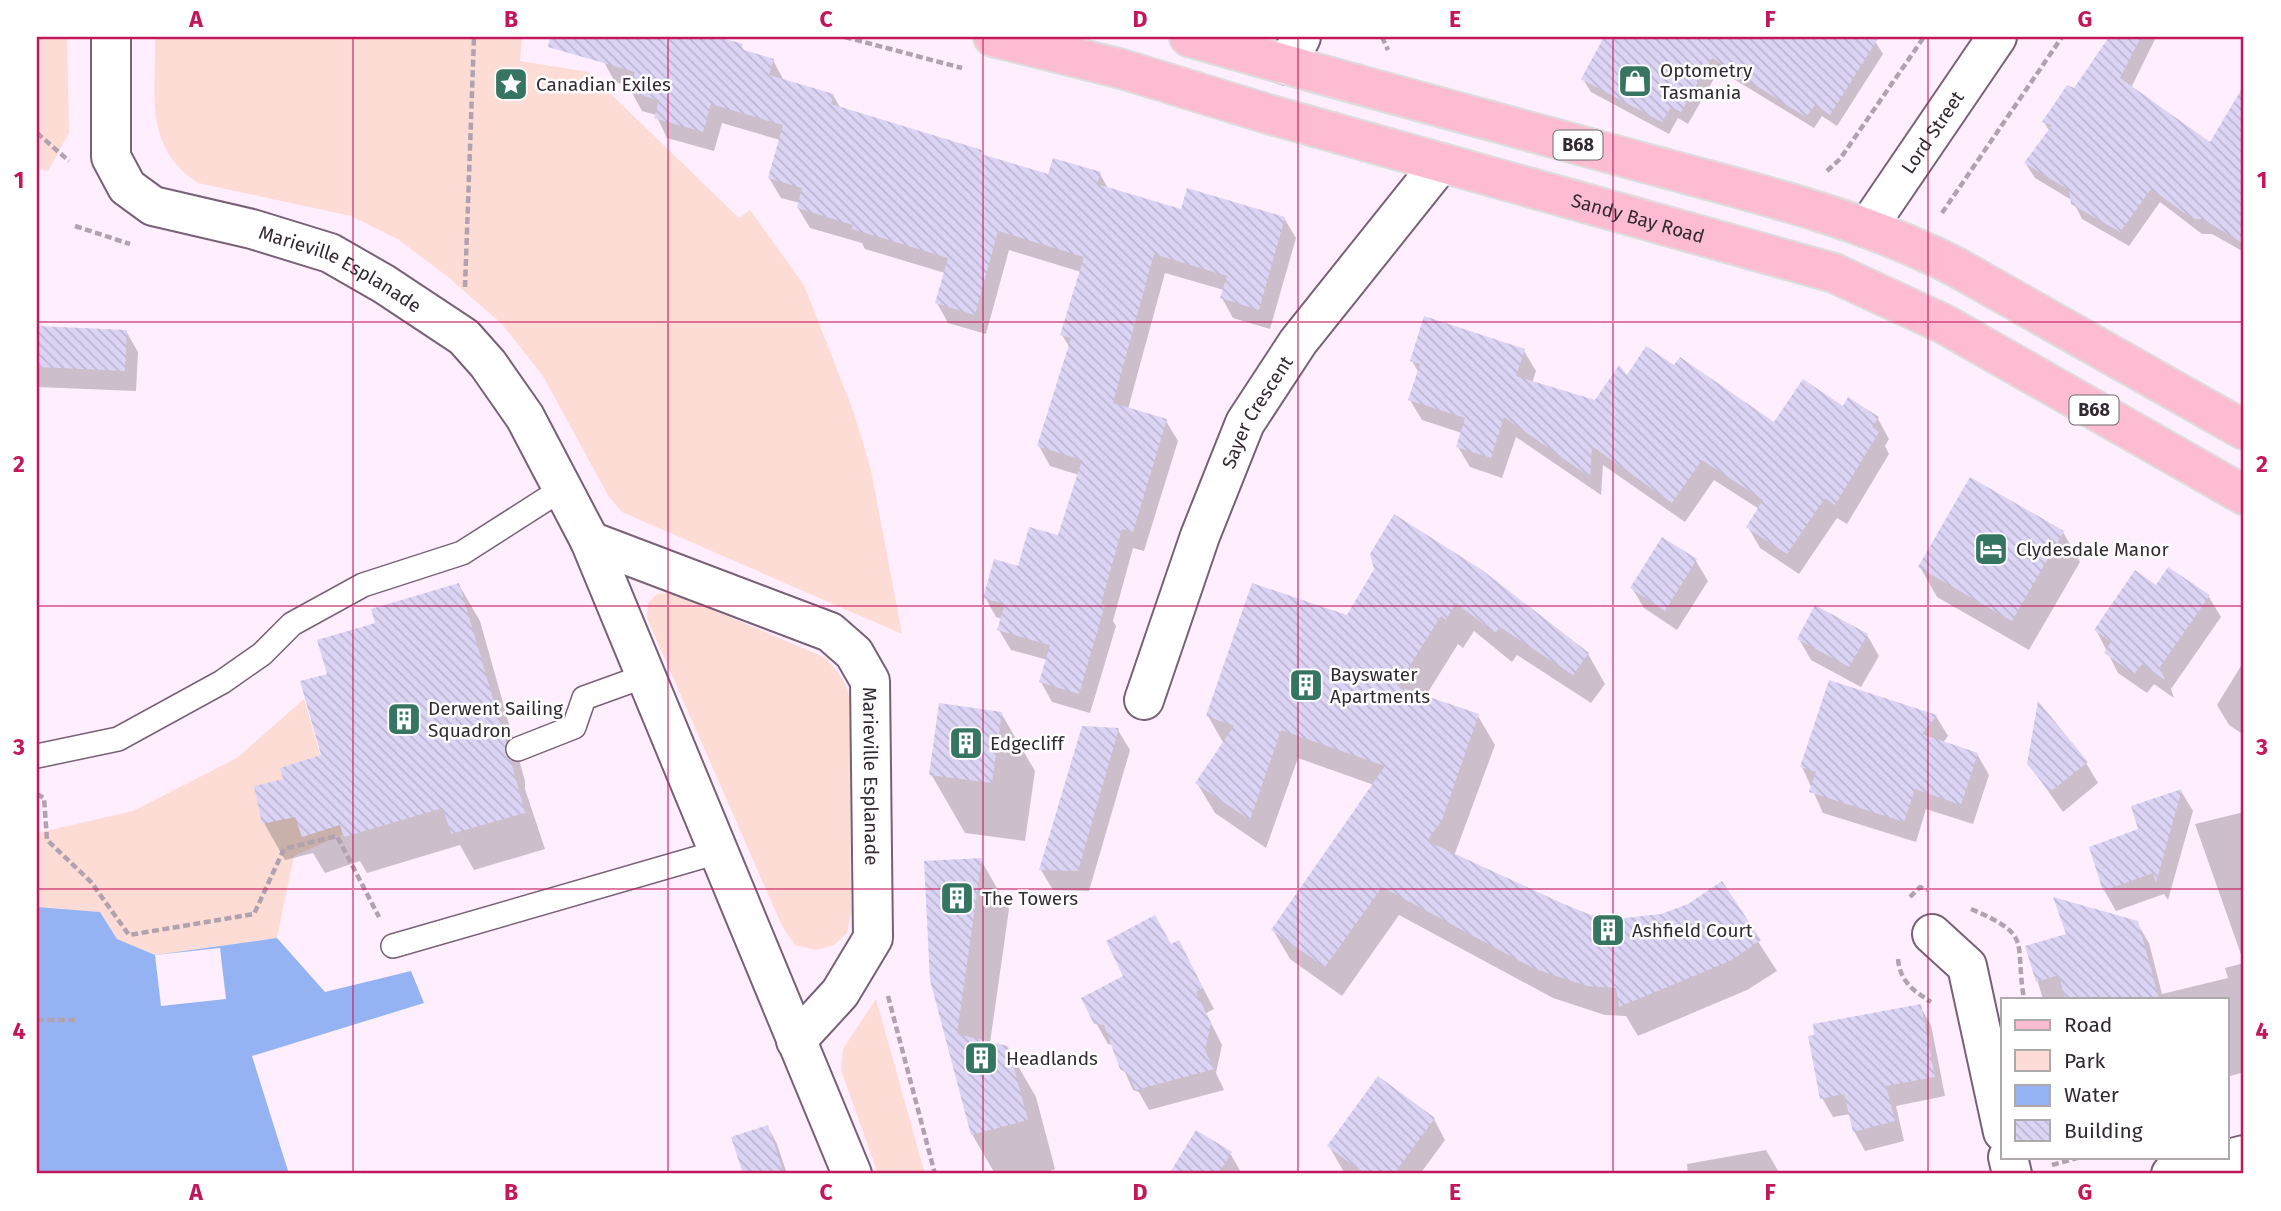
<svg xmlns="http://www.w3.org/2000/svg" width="2281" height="1211" viewBox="0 0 2281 1211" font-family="'Fira Sans',sans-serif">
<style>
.green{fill:#fddcd5}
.water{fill:#95b2f3}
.pier{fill:#ffeefe}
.shadow{fill:#0003}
.building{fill:url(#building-back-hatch)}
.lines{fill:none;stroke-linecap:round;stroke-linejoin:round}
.lane-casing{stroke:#786076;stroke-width:26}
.street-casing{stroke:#786076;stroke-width:42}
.primary-casing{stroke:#deddde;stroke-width:42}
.path{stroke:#b0a2af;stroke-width:4.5;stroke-dasharray:7 3.5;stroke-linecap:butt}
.lane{stroke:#fff;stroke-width:23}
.street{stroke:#fff;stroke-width:38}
.primary{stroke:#fdbcd2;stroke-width:38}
.grid{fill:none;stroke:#c2185b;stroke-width:2;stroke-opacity:0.55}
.labels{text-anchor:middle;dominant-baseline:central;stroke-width:5;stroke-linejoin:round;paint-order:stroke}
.shield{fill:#fff;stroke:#706970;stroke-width:2}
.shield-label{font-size:18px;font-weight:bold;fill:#332932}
.poi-label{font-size:19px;fill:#332932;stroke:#fff;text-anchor:start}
.street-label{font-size:19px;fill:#332932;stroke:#fff}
.neatline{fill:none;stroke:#c2185b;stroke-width:2.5}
.grid-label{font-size:23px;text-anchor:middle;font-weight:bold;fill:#c2185b}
</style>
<defs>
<pattern id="building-back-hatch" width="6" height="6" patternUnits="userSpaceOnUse" patternTransform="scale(1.75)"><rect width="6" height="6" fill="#dcd4f4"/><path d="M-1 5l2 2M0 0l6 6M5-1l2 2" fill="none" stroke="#bdb6d2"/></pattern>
</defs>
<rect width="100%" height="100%" fill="#ffeefe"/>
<!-- green -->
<path class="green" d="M37,37H67L69,133L48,171L37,168Z
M155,37H522L520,61L588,72L739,218L750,210L804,285L854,413L871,470L902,634L622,512L609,497L543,376L502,324L448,277L399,240L351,216L198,183C143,147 156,95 155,37Z
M673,593L824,657C838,671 846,680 850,700L851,912L847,933L834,945L816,950L795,945L782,926L647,618L648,603L657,594Z
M304,699L343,834L294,856L277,938L155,955L117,939L100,912L37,907V833L133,811L237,758Z
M876,999L925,1174H878L841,1070L843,1049Z"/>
<!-- water -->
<path class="water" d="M37,907L100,912L117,939L155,955L277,938L325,992L411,971L424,1003L252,1056L289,1174H37Z"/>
<!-- pier -->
<path class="pier" d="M220,948L226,999L161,1006L155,955Z"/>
<!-- shadow -->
<path class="shadow" d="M612,37H712L741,45L745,52L773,60L784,81L833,95L841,109L981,152L983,157L1049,177L1100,174L1109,190L1182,211L1284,218L1296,238L1270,329L1233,318L1222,298L1224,290L1165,273L1128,409L1166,421L1178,441L1144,551L1133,548L1113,621L1116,626L1090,713L1052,702L1041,682L1048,660L1011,650L999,630L1002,619L996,617L985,597L1059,538L1079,475L1050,466L1039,446L1070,348L1062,335L1081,272L1009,250L986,334L948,323L937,303L945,273L865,249L862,243L810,228L798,208L800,203L781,198L769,178L780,140L722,123L714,151L667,138L656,115L642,111L631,91L632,87L615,82L604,62Z
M1599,37H1868L1875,41L1883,54L1837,126L1822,116L1814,128L1719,70L1688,124L1678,118L1669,134L1591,92L1583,79L1605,39Z
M2111,37H2156L2131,88L2211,144L2228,116L2244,126V252L2212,234H2202L2160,202L2129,246L2082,219L2073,201L2035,178L2026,164L2050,132L2044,122L2075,90Z
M37,327L126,331L138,352L136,391L37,387Z
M1524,351L1536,371L1532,383L1596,403L1627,378L1674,368L1775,425L1843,408L1878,419L1889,439L1885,446L1889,454L1847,524L1837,518L1799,574L1760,548L1748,527L1759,509L1714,480L1685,522L1603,465L1601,495L1516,437L1502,478L1470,467L1458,447L1462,433L1422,420L1410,400L1419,373L1412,361Z
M2063,532L2080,562L2029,650L1937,597L1920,567Z
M1663,539L1696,561L1708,581L1677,630L1644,608L1632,588Z
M1375,569L1588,654L1605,684L1591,703L1517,655L1512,662L1474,631L1463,648L1458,644L1425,697L1478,716L1495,745L1454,856L1591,917L1616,921L1661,915L1688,906L1721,884L1777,971L1747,990L1638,1036L1626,1016L1605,1015L1553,998L1399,915L1342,996L1290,959L1273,930L1374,785L1298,758L1266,848L1215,813L1197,783L1224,744L1208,716L1348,618Z
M459,585L480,621L525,781V789L545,849L474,870L460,845L367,873L360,861L325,873L313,853L285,860L264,823L286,781L323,756L329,675L377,624Z
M2156,587L2209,597L2221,617L2171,689L2174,698L2154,684L2147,693L2118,673L2096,630Z
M1867,635L1879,656L1861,687L1811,660L1799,639Z
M2244,661V735L2229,725L2217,705Z
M1001,713L1035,771L1025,841L965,833L931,774Z
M1936,716L1948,736L1943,743L1977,754L1989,775L1973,824L1926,809L1916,842L1823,813L1802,767Z
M1118,730L1130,750L1089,891L1053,890L1041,870Z
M2086,763L2098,783L2063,812L2029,764Z
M2181,791L2193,811L2168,900L2164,894L2116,911L2104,890L2140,830Z
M2244,812V1072L2227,1077V999H2043L2027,947L2137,923L2149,943L2162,994L2228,978L2225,968L2244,963L2195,824Z
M981,860L1009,909L990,1043L1007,1047L1036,1097L1055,1169L1043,1174H995L972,1134L932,980Z
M1171,946L1190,963L1214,1009L1206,1013L1222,1045L1216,1073L1224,1090L1149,1110L1139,1092L1133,1090L1113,1045L1108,1044L1096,1023L1126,976Z
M1920,1006L1931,1025L1945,1096L1896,1106L1904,1141L1865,1151L1854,1131L1850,1114L1833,1117L1822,1098Z
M1434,1119L1445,1140L1420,1174H1345L1329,1146Z
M768,1127L777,1144L787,1174H745L733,1138Z
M1197,1133L1230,1153L1242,1174H1171Z
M1766,1150L1780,1174H1688L1687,1164Z"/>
<!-- building -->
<path class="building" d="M550,37H718L743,44L741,49L774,59L769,75L834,94L831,104L982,150L981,154L1048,174L1053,158L1101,172L1097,184L1181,209L1187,188L1285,217L1259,310L1220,298L1227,276L1154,254L1113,403L1167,419L1133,532L1122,529L1101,604L1105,605L1079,694L1039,682L1050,645L997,630L1005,604L983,598L994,559L1018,566L1029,527L1058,535L1082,460L1037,446L1071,338L1060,335L1084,257L998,231L975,315L935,303L948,258L852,229L853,225L797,208L802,188L768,178L783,125L711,104L703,132L654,118L659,100L629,92L635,72L548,47Z
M1604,37H1879L1830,115L1815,105L1806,117L1712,58L1681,112L1671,107L1662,122L1581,79Z
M2109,37H2141L2120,78L2210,142L2244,85V244L2203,219H2193L2151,189L2120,232L2071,204L2069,190L2024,163L2052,125L2042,122L2067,85L2074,88Z
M1424,316L1525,349L1516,376L1595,400L1619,365L1627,375L1646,346L1674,365L1680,357L1774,422L1803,379L1843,406L1848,397L1879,417L1872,427L1879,432L1835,505L1825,498L1787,554L1746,527L1763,500L1702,460L1672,503L1592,446L1590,477L1504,417L1491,458L1456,447L1465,418L1408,400L1420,364L1410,361Z
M37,326L127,330L125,371L37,367Z
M1970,477L2064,531L2012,621L1918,567Z
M1394,514L1482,570L1589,653L1573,675L1500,627L1495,633L1456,603L1446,620L1441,616L1397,686L1479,714L1442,820L1427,841L1566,905L1591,915L1616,919L1661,914L1688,904L1722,881L1761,940L1730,961L1619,1007L1616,988L1587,986L1535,969L1382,887L1325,967L1271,930L1385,766L1281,730L1250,820L1195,783L1234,726L1206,716L1252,583L1347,615L1374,569L1370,554Z
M1662,537L1697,559L1665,611L1630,588Z
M2168,567L2210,595L2160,667L2165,680L2142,664L2134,674L2104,653L2111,642L2094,630L2135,570L2156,585Z
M459,583L506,743L505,753L511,761L525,813L451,834L443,808L344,837L340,825L302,837L295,817L262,824L254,786L283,779L280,768L321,755L300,681L327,674L317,640L375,623L371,609Z
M1815,605L1868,634L1849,667L1797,639Z
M1829,680L1937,715L1922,734L1978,753L1961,805L1915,789L1904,822L1809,792L1816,772L1800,767Z
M2038,701L2088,762L2050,792L2027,764Z
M939,703L1002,712L992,783L929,775Z
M1082,726L1119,728L1078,871L1039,870Z
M2182,789L2156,883L2153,873L2103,891L2089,847L2138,829L2131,806Z
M982,858L957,1034L1008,1046L1028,1120L971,1135L930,980L924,861Z
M2053,897L2138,921L2159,999H2065L2059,975L2036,982L2025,946L2066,934Z
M1155,915L1171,944L1179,940L1203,988L1196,992L1211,1023L1205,1050L1214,1069L1136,1090L1127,1073L1120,1069L1104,1025L1094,1024L1081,998L1123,976L1106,941Z
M1921,1004L1935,1077L1886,1086L1895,1121L1853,1132L1844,1094L1820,1099L1808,1036L1814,1035L1813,1024Z
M1378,1076L1435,1118L1394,1174H1365L1327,1146Z
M768,1125L784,1174H743L731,1137Z
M1196,1130L1232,1152L1218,1174H1169Z"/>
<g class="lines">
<!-- lane casing -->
<g class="lane-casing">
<path id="lane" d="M518,749L574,727L584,698L645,676
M37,756L118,739L222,682L262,654L292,624L363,585L462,553L562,489
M393,946L718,852"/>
</g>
<!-- street casing -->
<g class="street-casing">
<g id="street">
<path id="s1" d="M111,37V157L127,187L153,206L252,229L330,253L384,284L464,337L488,364L525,417L590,541L852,1174"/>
<path d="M1287,65L1301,37"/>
<path id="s2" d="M1867,228L1997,37"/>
<path id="s3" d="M590,541L830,632L854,653L870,681L873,938L840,993L796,1041"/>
<path id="s4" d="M1144,700L1200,536L1245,423L1298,342L1441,163"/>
<path d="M1932,934L1967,966L2003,1132"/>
<path d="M2008,1157L2012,1174"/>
<path d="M2171,1174L2244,1155"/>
</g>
</g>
<!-- primary casing -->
<g class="primary-casing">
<g id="primary">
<path id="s5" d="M993,37L1122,69L1268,114L1834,273L1944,324L2244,495"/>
<path d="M1189,37C1337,80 1485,119 1634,160C1743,190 1855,215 1956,267L2244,430"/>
</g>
</g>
<!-- path -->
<path class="path" d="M845,37L962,68
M1382,37L1388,50
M37,133L69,161
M1827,171L1840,159L1924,37
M1942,213L2062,37
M75,226L130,244
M465,287L474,37
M37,794L44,798L47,840L91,882L129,935L254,914L284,849L337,836L379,917
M1910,897L1920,887L1927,890
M1971,909C2034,936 2014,940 2024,999
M1898,959C1900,982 1914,991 1931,1002
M888,996L935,1174
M37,1020H75
M2052,1165L2081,1157"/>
<!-- lane -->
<use href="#lane" class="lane"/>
<!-- street -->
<use href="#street" class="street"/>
<!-- primary -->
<use href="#primary" class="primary"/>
</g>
<!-- grid -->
<path class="grid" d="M353,37V1174M668,37V1174M983,37V1174M1298,37V1174M1613,37V1174M1928,37V1174M37,322H2244M37,606H2244M37,889H2244"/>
<!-- icons -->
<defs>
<g id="shop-square" transform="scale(1.75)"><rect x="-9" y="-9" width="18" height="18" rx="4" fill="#377563" stroke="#fff"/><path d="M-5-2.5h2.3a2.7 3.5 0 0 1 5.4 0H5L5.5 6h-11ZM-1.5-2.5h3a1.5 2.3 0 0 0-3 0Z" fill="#fff"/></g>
<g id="sight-square" transform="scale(1.75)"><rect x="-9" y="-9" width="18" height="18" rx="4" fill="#377563" stroke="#fff"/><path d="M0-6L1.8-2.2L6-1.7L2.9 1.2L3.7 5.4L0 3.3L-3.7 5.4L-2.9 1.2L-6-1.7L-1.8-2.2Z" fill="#fff"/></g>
<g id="hotel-square" transform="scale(1.75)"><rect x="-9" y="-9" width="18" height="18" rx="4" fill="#377563" stroke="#fff"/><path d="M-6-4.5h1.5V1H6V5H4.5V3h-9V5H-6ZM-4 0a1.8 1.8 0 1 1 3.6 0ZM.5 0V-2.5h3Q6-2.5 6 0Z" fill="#fff"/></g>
<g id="building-square" transform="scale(1.75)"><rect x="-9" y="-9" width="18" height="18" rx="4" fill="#377563" stroke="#fff"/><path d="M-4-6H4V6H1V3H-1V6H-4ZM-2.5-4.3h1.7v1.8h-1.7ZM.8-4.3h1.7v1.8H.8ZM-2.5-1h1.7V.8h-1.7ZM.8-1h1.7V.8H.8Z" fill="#fff"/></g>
</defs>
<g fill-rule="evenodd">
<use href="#shop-square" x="1635" y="81"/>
<use href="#sight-square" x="511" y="84"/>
<use href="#hotel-square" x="1991" y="549"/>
<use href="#building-square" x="1306" y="685"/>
<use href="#building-square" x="404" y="719"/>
<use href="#building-square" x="966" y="743"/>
<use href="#building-square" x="957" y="898"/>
<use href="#building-square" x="1608" y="930"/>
<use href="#building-square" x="981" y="1058"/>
</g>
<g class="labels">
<!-- shield labels -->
<g class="shield">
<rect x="1553.5" y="130.5" width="49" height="29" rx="5"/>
<rect x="2069.5" y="395.5" width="49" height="29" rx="5"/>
</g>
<g class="shield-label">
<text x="1578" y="145">B68</text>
<text x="2094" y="410">B68</text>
</g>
<!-- poi labels -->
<g class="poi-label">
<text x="1660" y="70">Optometry<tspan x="1660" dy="22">Tasmania</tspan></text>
<text x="536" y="84">Canadian Exiles</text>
<text x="2016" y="549">Clydesdale Manor</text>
<text x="1330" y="674">Bayswater<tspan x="1330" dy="22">Apartments</tspan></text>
<text x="428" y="708">Derwent Sailing<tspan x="428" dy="22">Squadron</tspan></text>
<text x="990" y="743">Edgecliff</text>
<text x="982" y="898">The Towers</text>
<text x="1632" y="930">Ashfield Court</text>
<text x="1006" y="1058">Headlands</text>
</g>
<!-- street labels -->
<g class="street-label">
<text stroke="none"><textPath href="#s2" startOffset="116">Lord Street</textPath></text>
<text stroke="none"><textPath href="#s5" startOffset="670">Sandy Bay Road</textPath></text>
<text stroke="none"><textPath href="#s1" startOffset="385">Marieville Esplanade</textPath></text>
<text stroke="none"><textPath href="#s4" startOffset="310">Sayer Crescent</textPath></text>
<text stroke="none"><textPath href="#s3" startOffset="416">Marieville Esplanade</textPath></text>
</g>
</g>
<!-- border -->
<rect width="2281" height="1211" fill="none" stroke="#ffffff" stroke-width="77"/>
<!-- legend -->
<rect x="2001" y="998" width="228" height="161" fill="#ffffff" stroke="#ada9ad" stroke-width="2"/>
<rect x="2015" y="1020" width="35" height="10" fill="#fdbcd2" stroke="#ada9ad" stroke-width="2"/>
<text x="2064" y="1032" font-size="21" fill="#332932">Road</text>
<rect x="2015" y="1050" width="35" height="21" fill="#fddcd5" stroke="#ada9ad" stroke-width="2"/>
<text x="2064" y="1068" font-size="21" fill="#332932">Park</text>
<rect x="2015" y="1085" width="35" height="21" fill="#95b2f3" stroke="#ada9ad" stroke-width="2"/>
<text x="2064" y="1102" font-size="21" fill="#332932">Water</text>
<rect x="2015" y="1120" width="35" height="21" fill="url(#building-back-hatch)" stroke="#ada9ad" stroke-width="2"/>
<text x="2064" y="1138" font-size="21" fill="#332932">Building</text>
<rect x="38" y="38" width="2204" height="1134" class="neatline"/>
<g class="grid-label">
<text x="196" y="27">A</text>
<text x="511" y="27">B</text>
<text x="826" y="27">C</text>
<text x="1140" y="27">D</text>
<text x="1455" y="27">E</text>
<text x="1770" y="27">F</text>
<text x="2085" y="27">G</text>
<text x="19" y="188">1</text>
<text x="2262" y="188">1</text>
<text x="19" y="472">2</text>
<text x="2262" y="472">2</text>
<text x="19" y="755">3</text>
<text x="2262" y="755">3</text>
<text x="19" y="1039">4</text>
<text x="2262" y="1039">4</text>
<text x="196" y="1200">A</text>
<text x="511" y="1200">B</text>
<text x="826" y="1200">C</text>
<text x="1140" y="1200">D</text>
<text x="1455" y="1200">E</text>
<text x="1770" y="1200">F</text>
<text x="2085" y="1200">G</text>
</g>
</svg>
